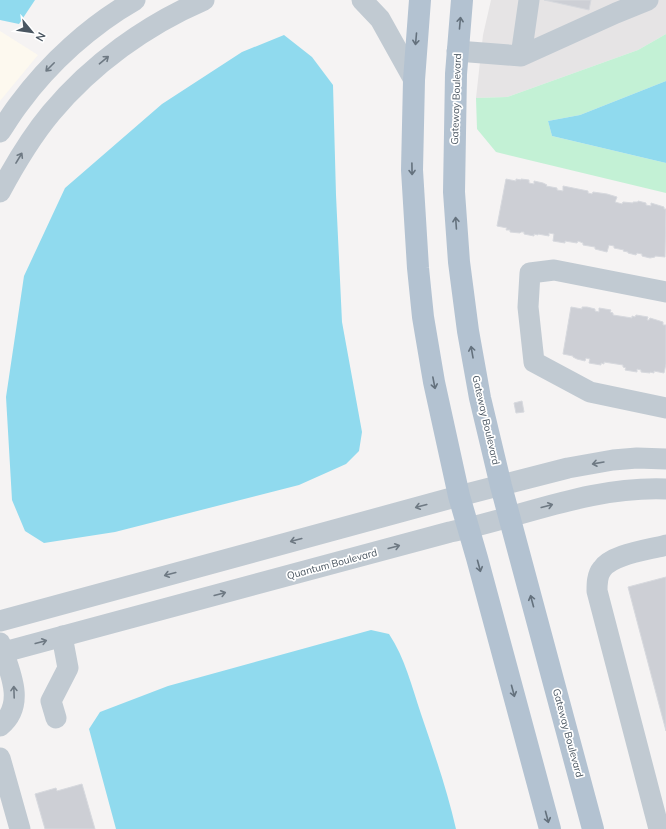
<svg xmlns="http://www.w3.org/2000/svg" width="666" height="829" viewBox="0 0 666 829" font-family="Mulish,sans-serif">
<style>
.commercial{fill:#fdf9ef}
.education{fill:#e6e4e5}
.green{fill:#c3f1d5}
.water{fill:#90daee}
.building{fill:#cdcfd5;stroke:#d7d9de}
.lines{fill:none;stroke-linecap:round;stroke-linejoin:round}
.minor{stroke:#c1cad2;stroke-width:21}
.major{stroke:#b3c2d1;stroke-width:22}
.oneway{stroke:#64717d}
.oneway2{stroke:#6e7983}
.labels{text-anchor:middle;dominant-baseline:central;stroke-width:3.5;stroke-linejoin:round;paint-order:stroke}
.street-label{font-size:10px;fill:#4a5661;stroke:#fff}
</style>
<rect width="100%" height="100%" fill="#f5f3f3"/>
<!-- commercial -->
<path class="commercial" d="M0,31L38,55L0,101Z"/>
<!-- education -->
<path class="education" d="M491,0H666V34L638,50L507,97L476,98L483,35Z"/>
<!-- green -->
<path class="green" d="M666,34V81L580,115L548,121L552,136L666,163V193L496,152L477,129L476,98L507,97L638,50Z"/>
<!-- water -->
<path class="water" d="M0,0H35L19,24L0,20Z
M284,35L312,57L333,85L336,195L342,322L362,432L359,451L346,464L299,485L115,532L44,543L25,531L12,500L6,397L24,276L65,188L162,104L242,52Z
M666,81V163L552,136L548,121L580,115Z
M371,630L389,634C405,658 412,687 421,714C434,752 447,790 456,829H116L89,729L100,712L168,686Z"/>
<!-- building -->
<path class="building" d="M544,0H591L589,10Z
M506,179L516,181V179L521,180V179L529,180V183L534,184V181L543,183L547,185L546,186L557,188V190L563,191V186L588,191V193L592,194L593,192L607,194L617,197L615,202L622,204L623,202L633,203V202H638V201L646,203V205L651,206V203L664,207V209H666L665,257L655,256V257L650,258L642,256V254L637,253L636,255L628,253V252L623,251L624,250L614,248V246L609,245L607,252L595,249V247L583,245V243L578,241L577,243L565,241V243L553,241L554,234L549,233V236L538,234V235L534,234V236L524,234V232H521L520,233L510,232V230H506L507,228L497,226Z
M571,307L582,309V307H587L595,309V311L599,312V308L611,310L610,312L613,313V315L632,318V316L635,317L636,315L648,317L647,320H649L650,318L663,322V325H666V364L664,373L654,371V373L650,372V373L641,372V370L637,369V372L625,370L626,368L623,367V365L604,362V364L601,363V365L589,363L590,359L586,358L585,361L577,359L573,357V356L563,354Z
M522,401L524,412L516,413L514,403Z
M666,577V731L628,587Z
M82,784L95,829H45L35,794L56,788L57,791Z"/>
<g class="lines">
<!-- minor -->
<path class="minor" d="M362,0L380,19L414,80
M457,51L521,56L616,13L648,0
M521,56L529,0
M0,132C6,123 12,113 19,104C49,63 91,25 135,0
M0,192C15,164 31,137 51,113C92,64 146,25 204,0
M666,292L554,270L530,273L528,307L534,362L590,392L666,408
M0,621L459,496L568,468L613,460L637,458L666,459
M0,643C9,670 27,704 0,726
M0,653L450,532C523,517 590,486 666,489
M56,718L51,701L68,668L62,636
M0,758L20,829
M659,829L597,591C597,584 597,575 602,569C612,554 649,550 666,545"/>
<!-- major -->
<path class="major" d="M420,0L414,80L412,170L418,268L423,317L434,382L459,496L477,558L550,829
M462,0L456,74L454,192L459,262L468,331L480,398L501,486L593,829"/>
</g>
<!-- one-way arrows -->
<defs><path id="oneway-shaft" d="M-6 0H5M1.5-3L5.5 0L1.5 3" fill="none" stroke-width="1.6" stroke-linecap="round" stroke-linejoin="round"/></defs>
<g class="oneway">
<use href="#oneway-shaft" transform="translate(460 23) rotate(-85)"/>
<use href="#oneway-shaft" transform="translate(416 39) rotate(95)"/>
<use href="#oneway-shaft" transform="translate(412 169) rotate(89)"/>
<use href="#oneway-shaft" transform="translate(456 223) rotate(-94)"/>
<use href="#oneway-shaft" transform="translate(472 352) rotate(-100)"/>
<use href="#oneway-shaft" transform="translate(434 383) rotate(79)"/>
<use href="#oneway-shaft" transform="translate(479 566) rotate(75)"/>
<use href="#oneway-shaft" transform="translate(532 601) rotate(-105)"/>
<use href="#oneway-shaft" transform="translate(513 691) rotate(75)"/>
<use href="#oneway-shaft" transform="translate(547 817) rotate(75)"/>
</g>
<g class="oneway2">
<use href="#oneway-shaft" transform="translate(104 60) rotate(-40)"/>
<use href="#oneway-shaft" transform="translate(50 67) rotate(135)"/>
<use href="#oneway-shaft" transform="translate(19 158) rotate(-59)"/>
<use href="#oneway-shaft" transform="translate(598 463) rotate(170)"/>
<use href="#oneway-shaft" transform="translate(421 506) rotate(165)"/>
<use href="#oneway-shaft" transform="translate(547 506) rotate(-15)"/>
<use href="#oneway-shaft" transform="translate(296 540) rotate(165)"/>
<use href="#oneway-shaft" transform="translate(394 547) rotate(-15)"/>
<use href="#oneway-shaft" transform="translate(170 574) rotate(165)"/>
<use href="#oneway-shaft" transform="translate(220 594) rotate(-15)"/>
<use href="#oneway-shaft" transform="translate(41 642) rotate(-15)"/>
<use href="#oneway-shaft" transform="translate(14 692) rotate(-92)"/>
</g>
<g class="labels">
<!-- street labels -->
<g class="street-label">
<text transform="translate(456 99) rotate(-88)">Gateway Boulevard</text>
<text transform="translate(486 420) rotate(77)">Gateway Boulevard</text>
<text transform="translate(332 564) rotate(-15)">Quantum Boulevard</text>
<text transform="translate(568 733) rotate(75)">Gateway Boulevard</text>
</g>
</g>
<!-- north arrow -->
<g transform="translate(32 32) rotate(119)" stroke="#ffffff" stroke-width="3" paint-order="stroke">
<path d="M0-3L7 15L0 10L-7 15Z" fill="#4a5661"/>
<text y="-6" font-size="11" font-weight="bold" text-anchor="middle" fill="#4a5661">N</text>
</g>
</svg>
